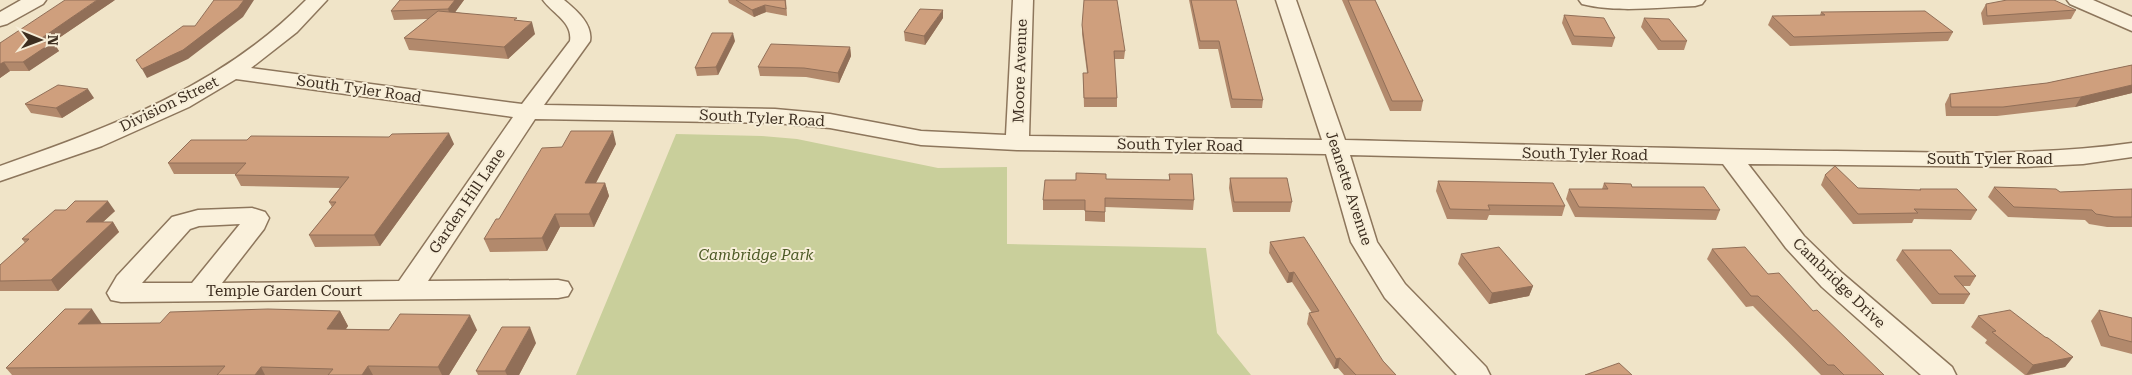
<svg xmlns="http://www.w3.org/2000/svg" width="2132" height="375" viewBox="0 0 2132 375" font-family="'Roboto Serif',serif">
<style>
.green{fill:#c9cf9b}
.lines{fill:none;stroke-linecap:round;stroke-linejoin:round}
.minor-casing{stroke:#8d765c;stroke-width:3}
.minor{fill:#faf1dc;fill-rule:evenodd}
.wall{fill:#b2896c}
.shaded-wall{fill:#916f58}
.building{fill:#cf9f7d;stroke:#916f58}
.labels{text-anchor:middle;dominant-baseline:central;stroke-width:4;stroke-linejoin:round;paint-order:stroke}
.street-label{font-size:15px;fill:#3d2e20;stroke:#f7eed8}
.park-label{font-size:15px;font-style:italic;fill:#4d5a26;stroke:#f7eed8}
</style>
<rect width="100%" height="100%" fill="#f0e4c8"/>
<!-- green -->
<path class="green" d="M676,134L762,136L797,139L938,168L1007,167V244L1206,248L1217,333L1251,375H576Z"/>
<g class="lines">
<!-- minor casing -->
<g class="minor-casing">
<path id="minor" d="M21,0H46L43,4L7,24L0,26V12Z
M306,0H327L297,32L251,68L522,104L570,41C573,22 552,13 543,0H564C576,10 593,24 590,41L544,105L775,109L830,114L921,131L1006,135L1013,0H1033L1029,136L1322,140L1276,0H1296L1345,140C1509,144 1672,149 1836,151C1935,152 2034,157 2132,143V157L2083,164L2024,167L1748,164L1804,236L1842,273L1952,367L1956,375H1921L1822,287L1786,248L1723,164L1350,155L1377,242L1405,284L1486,367L1490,375H1457L1385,298L1351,242L1326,154L1017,150L921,145L830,128L775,123L535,119L428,281L558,280L568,282L572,289L568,296L558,298L121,302L111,300L107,293L117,276L172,217L198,210L252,208L265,212L269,218L264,229L222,283L399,281L513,117L236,79L189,107L102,146L0,181V166C111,127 222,86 306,0ZM240,224L192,283H142L190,229L199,226Z
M1579,0H1705L1702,4L1695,6C1659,7 1618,13 1582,4Z
M2067,0H2093L2132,17V31L2070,4Z"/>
</g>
<!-- minor -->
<use href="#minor" class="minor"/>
</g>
<!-- wall -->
<path class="wall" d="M115,0L53,42L59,51L29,71H10L0,78V43Z
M400,0H464L455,12L518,21L535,34L508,59L409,50L404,38L428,19L394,20L391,11Z
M728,0H786L787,16L766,12L754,17L729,3Z
M1189,0H1236L1263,100L1262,108H1231L1218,49H1199Z
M1342,0H1375L1423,101L1421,111H1390Z
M1986,4L2076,10L2071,19L1983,25L1981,13Z
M1821,12L1953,32L1948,41L1790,46L1768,25L1772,16L1820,15Z
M1564,15L1615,38L1612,47L1572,45L1562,23Z
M943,18L925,45L905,41L904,32Z
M1644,18L1687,41L1684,50H1658L1641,27Z
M1082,25L1125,51L1124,59H1114L1117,98V107H1084L1083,73H1087L1082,34Z
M735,41L718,75L697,76L695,68Z
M850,47L851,56L839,83L806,77L760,76L758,67Z
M2132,65V93L2075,107L1997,116H1946L1945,104L1950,94L2047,83Z
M94,98L62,118L31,113L25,104Z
M454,144L380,246L315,247L309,235L332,207L329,202L340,188L241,186L235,175V174H174L168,163Z
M616,144L596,183H605L609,196L594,227H560L547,251L490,252L484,239L499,219L562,147Z
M1169,174L1194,200L1193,210L1105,207V222L1085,221V210H1043V200L1076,180L1106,179L1169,180Z
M1825,175L1858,188L1919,190L1920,189L1977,210L1971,220L1914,219L1912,223L1853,224L1821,185Z
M1230,178L1292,202L1290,212H1233L1229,188Z
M1438,181L1565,206L1562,216L1489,215L1487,220L1447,219L1436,191Z
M1604,183L1632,187L1720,210L1716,220L1575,217L1566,199L1569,189H1602Z
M1994,187L2060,192L2132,189V227H2107L2089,224L2085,220L2008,217L1988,197Z
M66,210L115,211L103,222H113L119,232L58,291H0V265L25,243L22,239Z
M1270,242L1383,361L1396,375H1344L1338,368L1334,369L1307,324L1309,313H1312L1292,282L1287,283L1269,253Z
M1712,249L1768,274L1813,311L1884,375H1821L1753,306L1746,307L1707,259Z
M1902,250L1976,276L1970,286H1963L1970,294L1964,304H1932L1896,260Z
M1461,254L1533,286L1529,296L1489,304L1458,264Z
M2099,310L2132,318V354L2101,346L2091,321Z
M340,311L348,326L346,329L477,330L449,375H12L6,368L102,324L160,323Z
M1978,316L2045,337L2073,357L2065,367L2029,375H2025L1985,343L1987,340L1971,327Z
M536,343L519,375H478L476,371Z"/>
<!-- shaded-wall -->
<path class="shaded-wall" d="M97,0H115L53,42L59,51L29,71L23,62L36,42Z
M244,0H254L243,17L188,59L147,78L142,69Z
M455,0H464L451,18L448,9Z
M765,5L766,12L754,17L752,10Z
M943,10V18L925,45L924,36Z
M532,22L535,34L508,59L504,47Z
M733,33L735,41L718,75L716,67Z
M850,47L851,56L839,83L838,73Z
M4,62L10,71L0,78V64Z
M2132,85V93L2075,107L2081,97Z
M88,89L94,98L62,118L56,108Z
M613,131L616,144L589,196L585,183Z
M449,133L454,144L380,246L374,235Z
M605,183L609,196L594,227L589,214Z
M108,201L115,211L92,232L86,222Z
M555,214L560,227L547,251L542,238Z
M113,222L119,232L58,291L51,280Z
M1294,272L1292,282L1287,283L1289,273Z
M1533,286L1529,296L1489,304L1492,293Z
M92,309L102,324H78Z
M340,311L348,326L335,344L327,329Z
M470,315L477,330L449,375H442L438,367Z
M530,327L536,343L519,375H507L505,371Z
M2073,357L2065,367L2026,375L2033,365Z
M1340,358L1338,368L1334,369L1336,359Z
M368,366L373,375H362Z
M261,367L265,375H255Z"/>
<!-- building -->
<path class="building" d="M65,0H97L36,42H53L23,62H4L0,64V43Z
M214,0H244L238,8L183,50L142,69L136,60L183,26H195Z
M400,0H455L448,9L391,11Z
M736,0H785L786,9L765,5L752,10Z
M1084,0H1117L1125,51H1114L1117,98H1084L1083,73H1088L1082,25Z
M1191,0H1236L1263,100L1232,99L1219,41H1200Z
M1348,0H1375L1423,101H1392Z
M2007,0H2054L2076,10L1987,16L1986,4Z
M920,9L943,10L924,36L904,32Z
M438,11L517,18L514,20L532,22L504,47L404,38Z
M1925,11L1953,32L1794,37L1772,16L1825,15L1821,12Z
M1564,15L1604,18L1615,38L1574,36Z
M1644,18L1669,19L1687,41H1661Z
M712,33H733L716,67L695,68Z
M771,44L850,47L838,73L804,68L758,67Z
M2132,65V85L2081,97L2003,107H1951L1950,94L2047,83Z
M58,85L88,89L56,108L25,104Z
M571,131H613L585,183H605L589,214H555L542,238L484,239L496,219H499L542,148L562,147Z
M449,133L374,235H309L336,202H329L349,177L235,175L246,163H168L191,140H247L251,136L389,137L392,134Z
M1835,166L1858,188L1921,190L1920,189H1957L1977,210L1914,209L1918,213L1858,214L1825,175Z
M1076,173L1106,174V179L1170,180L1169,174H1192L1194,200L1105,198V212L1085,211V200H1043L1045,180H1076Z
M1230,178H1287L1292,202H1234Z
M1438,181L1553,183L1565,206L1488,205L1490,210L1450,209Z
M1604,183L1631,184L1632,187H1704L1720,210L1579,207L1569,189H1608Z
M1994,187L2056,189L2060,192L2132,189V217H2114L2096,214L2092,210L2014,207Z
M75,201H108L86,222H113L51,280L0,281V265L29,239H22L55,210H66Z
M1304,237L1383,361L1396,375H1356L1340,358L1336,359L1309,313L1319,311L1294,272L1289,273L1270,242Z
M1499,247L1533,286L1492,293L1461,254Z
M1745,247L1768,274L1779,273L1813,311L1817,310L1884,375H1844L1834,365H1828L1758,296H1751L1712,249Z
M1902,250H1951L1976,276H1954L1970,294H1939Z
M65,309H92L78,324L160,323L170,312L268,309L340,311L327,329L389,330L400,314L470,315L438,367L368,366L362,375H328L333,369L261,367L255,375H217L225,366L6,368Z
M2010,310L2045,337L2048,338L2073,357L2033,365L1992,332L1996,331L1978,316Z
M2099,310L2132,318V342L2109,336Z
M502,327H530L505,371H476Z
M1619,363L1632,375H1585Z"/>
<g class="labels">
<!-- street labels -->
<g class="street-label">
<text transform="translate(1020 71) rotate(-88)">Moore Avenue</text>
<text transform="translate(359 89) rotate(8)">South Tyler Road</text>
<text transform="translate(169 104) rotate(-26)">Division Street</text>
<text transform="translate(762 118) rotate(3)">South Tyler Road</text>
<text transform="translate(1180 145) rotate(1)">South Tyler Road</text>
<text transform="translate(1585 154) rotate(1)">South Tyler Road</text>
<text x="1990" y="159">South Tyler Road</text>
<text transform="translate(1349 188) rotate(72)">Jeanette Avenue</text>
<text transform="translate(467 201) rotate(-56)">Garden Hill Lane</text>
<text transform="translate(1839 283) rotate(44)">Cambridge Drive</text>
<text x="284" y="291">Temple Garden Court</text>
</g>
<!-- park labels -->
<g class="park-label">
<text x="756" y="255">Cambridge Park</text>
</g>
</g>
<!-- north arrow -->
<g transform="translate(40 40) rotate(91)" stroke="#f7eed8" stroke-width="4" paint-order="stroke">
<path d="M0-4L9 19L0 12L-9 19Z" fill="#3d2e20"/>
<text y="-8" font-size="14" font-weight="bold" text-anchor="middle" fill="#3d2e20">N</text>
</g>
</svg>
